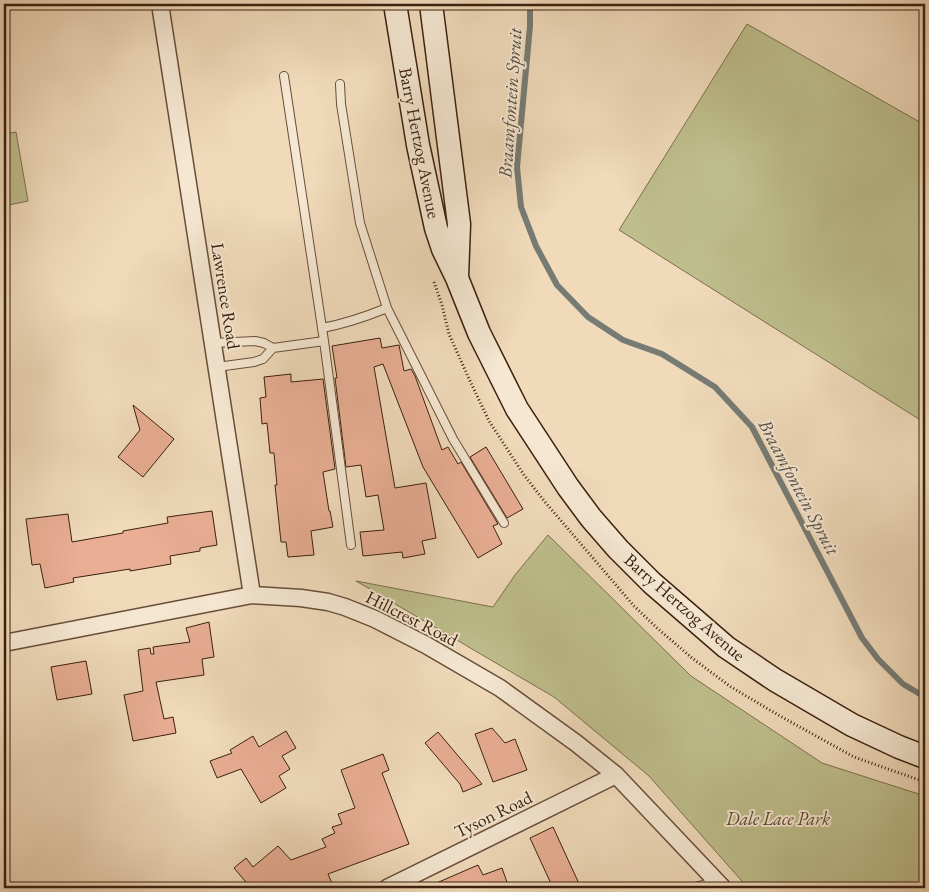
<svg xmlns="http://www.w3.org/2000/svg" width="929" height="892" viewBox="0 0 929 892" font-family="'EB Garamond',serif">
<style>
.green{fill:#bebe8c;stroke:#7c6f4e}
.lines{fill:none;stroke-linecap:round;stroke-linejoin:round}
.stream{stroke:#767b74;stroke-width:6}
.building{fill:#e9ae94;stroke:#3b200f}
.lane-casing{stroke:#684e3a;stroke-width:10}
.street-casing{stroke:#684e3a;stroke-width:19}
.secondary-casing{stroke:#3b200f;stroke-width:25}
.path{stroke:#3b200f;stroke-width:3;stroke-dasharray:1 2.5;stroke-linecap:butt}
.lane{stroke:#f5e7d2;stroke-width:8}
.street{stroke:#f5e7d2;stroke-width:16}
.secondary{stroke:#f5e7d2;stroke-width:22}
.labels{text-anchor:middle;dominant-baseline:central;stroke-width:4;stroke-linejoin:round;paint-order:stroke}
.street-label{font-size:18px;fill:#3b200f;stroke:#f5e7d2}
.park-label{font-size:18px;font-style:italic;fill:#5c482e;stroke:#f5e7d2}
.water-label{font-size:19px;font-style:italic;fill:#584e42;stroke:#f5e7d2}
</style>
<rect width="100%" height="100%" fill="#f0daba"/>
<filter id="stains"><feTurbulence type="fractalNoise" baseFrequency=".004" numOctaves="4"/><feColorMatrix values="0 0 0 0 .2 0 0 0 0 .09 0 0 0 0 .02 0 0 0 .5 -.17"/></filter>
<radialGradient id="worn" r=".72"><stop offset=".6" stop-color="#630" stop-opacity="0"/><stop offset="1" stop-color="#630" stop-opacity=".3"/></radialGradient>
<!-- green -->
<path class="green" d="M747,24L925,125V423L619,230Z
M16,132L28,201L4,206V134Z
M548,535L691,676L822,763L925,796V888H748L649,776L554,697L356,581L493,607L515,575Z"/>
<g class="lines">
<!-- stream -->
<path class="stream" d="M530,4V26L517,167L521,207L536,246L557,285L588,317L623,340L662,354L715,387L752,427L862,638L878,659L903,684L925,697"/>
</g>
<!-- building -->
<path class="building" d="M380,338L382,348L399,345L404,371L411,369L415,376L442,450L448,447L458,464L461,462L498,524L493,526L502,544L478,558L423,467L383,364L374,367L395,488L426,483L436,538L422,541L425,554L403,558L402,552L363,556L360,532L384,530L378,495L366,497L361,465L346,467L335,378H337L332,346Z
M291,374V382L323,379L335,469L323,472L329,511H330L333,527L311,531L314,555L288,557L286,542H281L275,485H277L274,453H270L267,423L262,424L260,398L266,397L264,377Z
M133,405L174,439L143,477L118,457L140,430Z
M486,447L523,509L507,518L470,457Z
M212,511L217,545L200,548V551L170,556L171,564L130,571V569L73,578L74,582L45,588L40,564L32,565L26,519L68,514L72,542L123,533V531L168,523L167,517Z
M209,622L214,657L202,659L204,675L156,682L164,719L173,717L176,733L133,741L124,695L143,691L138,650L150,648L151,654H154L153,647L190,642L186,628Z
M86,661L92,694L57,700L51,667Z
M492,728L505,743L515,739L527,770L493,782L475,734Z
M286,731L296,748L282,756L290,769L279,776L286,788L261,803L241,769L217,778L210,761L232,753L230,750L253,736L259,747Z
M438,732L482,784L463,792L460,784L425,743Z
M383,754L389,770L382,773L409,844L328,874L334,888H251L234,868L246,858L253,867L278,846L291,860L326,847L322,839L335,833L332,827L342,824L338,814L355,808L341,770Z
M553,827L581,888H553L530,838Z
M478,865L483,875L502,868L509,888H425Z"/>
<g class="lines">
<!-- lane casing -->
<g class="lane-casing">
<path id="lane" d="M284,76L324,341L351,545
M340,84L341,104L360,223L387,308L453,439L504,523
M322,328C344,324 365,317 387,308
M213,343L255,341L264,343L273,348
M217,367L254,362L263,359L273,348L324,341
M692,888L717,881"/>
</g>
<!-- street casing -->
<g class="street-casing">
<path id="street" d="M160,4L252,595
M4,643L252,595L301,598L328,602L345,607L375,619L426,645L500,688L576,743L616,775L723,888
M387,888L616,775"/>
</g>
<!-- secondary casing -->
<g class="secondary-casing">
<path id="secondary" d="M395,4L418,145L436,228L443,249L457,278L479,333L517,409L568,487L591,518L618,549L652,583L726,647L775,680L852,725L899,747L925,757
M431,4L459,224L457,277"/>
</g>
<!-- path -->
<path class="path" d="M434,282L442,305L449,334L470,381L489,421L524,475L545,502L634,606L657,628L692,658L731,687L780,716L854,757L925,782"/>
<!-- lane -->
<use href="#lane" class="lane"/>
<!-- street -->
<use href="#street" class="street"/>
<!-- secondary -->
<use href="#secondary" class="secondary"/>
</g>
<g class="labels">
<!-- street labels -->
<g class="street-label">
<text transform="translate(420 143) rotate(79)">Barry Hertzog Avenue</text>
<text transform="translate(226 296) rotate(81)">Lawrence Road</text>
<text transform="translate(685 607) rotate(41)">Barry Hertzog Avenue</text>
<text transform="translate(412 618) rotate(27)">Hillcrest Road</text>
<text transform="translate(493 814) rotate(-26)">Tyson Road</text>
</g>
<!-- park labels -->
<g class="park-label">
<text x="778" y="818">Dale Lace Park</text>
</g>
<!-- water labels -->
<g class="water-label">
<text transform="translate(510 103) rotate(-86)">Braamfontein Spruit</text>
<text transform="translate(799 487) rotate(62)">Braamfontein Spruit</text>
</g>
</g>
<!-- margin -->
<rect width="929" height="892" fill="none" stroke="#f0daba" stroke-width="20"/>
<rect x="5" y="5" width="919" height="882" fill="none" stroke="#3b200f" stroke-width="2.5"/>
<rect x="10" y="10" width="909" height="872" fill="none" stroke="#3b200f"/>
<rect width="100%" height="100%" filter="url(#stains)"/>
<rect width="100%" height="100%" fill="url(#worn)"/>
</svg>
